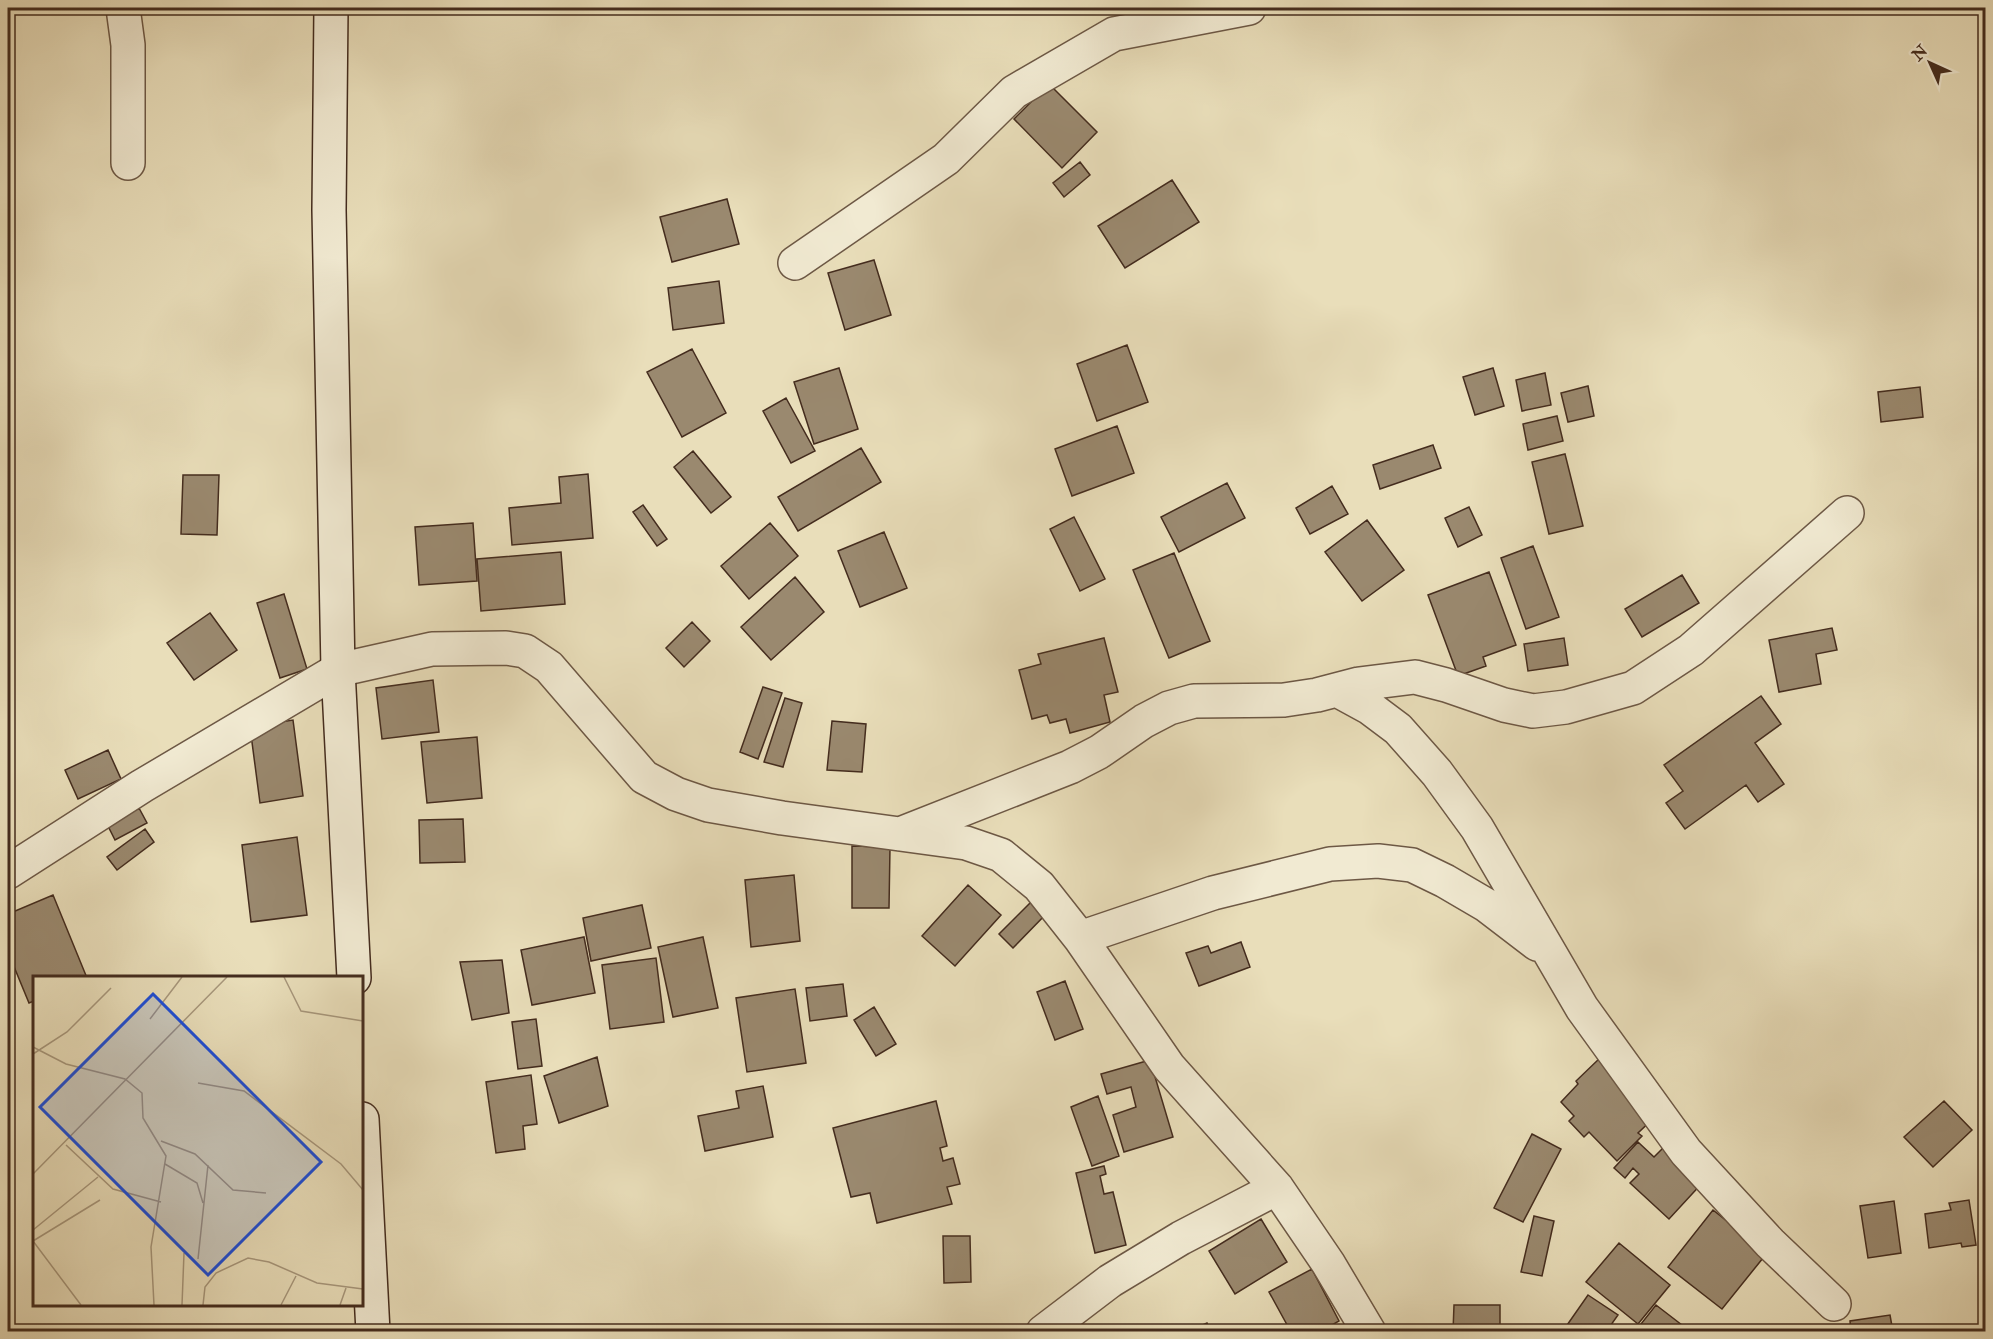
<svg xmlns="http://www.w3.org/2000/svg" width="1993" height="1339" viewBox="0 0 1993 1339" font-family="'IM FELL Double Pica',serif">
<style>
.building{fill:#9a896f;stroke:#442c1e;stroke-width:1.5}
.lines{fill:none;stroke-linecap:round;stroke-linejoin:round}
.minor-casing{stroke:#6d5845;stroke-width:36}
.secondary-casing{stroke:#442c1e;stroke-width:36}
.minor{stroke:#f1ead2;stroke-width:33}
.secondary{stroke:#f1ead2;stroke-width:33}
.inset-road{fill:none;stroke:#a7977c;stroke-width:1.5}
.view{fill:#1d4ed8;fill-opacity:0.15;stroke:#1d4ed8;stroke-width:3}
.inset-edge{fill:none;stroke:#442c1e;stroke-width:3}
</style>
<rect width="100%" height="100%" fill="#e9deba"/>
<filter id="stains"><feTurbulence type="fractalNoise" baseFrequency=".00333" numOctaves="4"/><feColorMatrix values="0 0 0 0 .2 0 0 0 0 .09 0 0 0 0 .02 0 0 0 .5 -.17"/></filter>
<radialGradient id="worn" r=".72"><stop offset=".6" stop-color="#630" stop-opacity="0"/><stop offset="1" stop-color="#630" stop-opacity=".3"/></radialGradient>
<!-- building -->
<path class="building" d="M1049,84L1097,132L1062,168L1014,119Z
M1080,162L1090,175L1064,197L1053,183Z
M1172,180L1199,222L1125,268L1098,226Z
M727,199L739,244L672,262L660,217Z
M874,260L891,315L845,330L828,273Z
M719,281L724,323L673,330L668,288Z
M1127,345L1148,402L1097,421L1077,364Z
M692,349L726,413L682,437L647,372Z
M839,368L858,429L814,444L794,382Z
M1493,368L1504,406L1475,415L1463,377Z
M1545,373L1551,405L1522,411L1516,380Z
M1588,386L1594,416L1568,422L1561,393Z
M1920,387L1923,417L1881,422L1878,392Z
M786,398L815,451L791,463L763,411Z
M1557,416L1563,441L1528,450L1523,424Z
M1117,426L1134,473L1072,496L1055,449Z
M1433,445L1441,468L1380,489L1373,465Z
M861,448L881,482L798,531L778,497Z
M693,451L731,497L711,513L674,467Z
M1565,454L1583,526L1549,534L1532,462Z
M588,474L593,538L512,545L509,508L561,503L559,477Z
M183,475H219L217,535L181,534Z
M1227,483L1245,518L1179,552L1161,517Z
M1332,486L1348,514L1310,534L1296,508Z
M643,505L667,539L657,546L633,512Z
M1469,507L1482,535L1458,547L1445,518Z
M1074,517L1105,579L1080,591L1050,529Z
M1367,520L1404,570L1362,601L1325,552Z
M473,523L477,581L419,585L415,527Z
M770,523L798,556L749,599L721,566Z
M884,532L907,588L860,607L838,551Z
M1533,546L1559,617L1526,629L1501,558Z
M561,552L565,604L481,611L477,559Z
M1174,553L1210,641L1169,658L1133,570Z
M1489,572L1516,645L1483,657L1486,666L1458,676L1428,595Z
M1682,575L1699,603L1642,637L1625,609Z
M795,577L824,612L771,660L741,627Z
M284,594L307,669L280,678L257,603Z
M210,613L237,650L194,680L167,643Z
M692,622L710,641L684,667L666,648Z
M1832,628L1837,650L1816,654L1821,684L1779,692L1769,640Z
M1104,638L1118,692L1104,695L1110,722L1070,733L1066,719L1050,723L1047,715L1032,719L1019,670L1041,664L1038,654Z
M1564,638L1568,665L1528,671L1524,644Z
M433,680L439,732L382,739L376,688Z
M763,687L782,693L758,759L740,752Z
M1761,696L1781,724L1755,743L1784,784L1758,802L1746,785L1685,829L1666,803L1683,791L1664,765Z
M785,698L802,703L783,767L764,762Z
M293,720L303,796L260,803L250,727Z
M832,721L866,724L862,772L827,770Z
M477,737L482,798L427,803L421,742Z
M108,750L121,779L78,799L65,770Z
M139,808L147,823L115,840L107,824Z
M463,819L465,862L420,863L419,820Z
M145,829L154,842L117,870L107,857Z
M297,837L307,915L251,922L242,845Z
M852,846L890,847L889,908H852Z
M794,875L800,941L751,947L745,880Z
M968,885L1001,915L955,966L922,936Z
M53,895L87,978H34V1001L29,1003L8,952V914Z
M1033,900L1047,913L1013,948L999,934Z
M642,905L651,948L591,961L583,918Z
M584,937L595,993L532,1005L521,950Z
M703,937L718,1008L673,1017L658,947Z
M1241,942L1250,967L1199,986L1186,953L1208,946L1211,953Z
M656,958L664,1022L610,1029L602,965Z
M502,960L509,1013L472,1020L460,962Z
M1065,981L1083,1029L1055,1040L1037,992Z
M843,984L847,1016L810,1021L806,988Z
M795,989L806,1063L747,1072L736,998Z
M874,1007L896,1044L876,1056L854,1020Z
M536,1019L542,1066L518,1069L512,1022Z
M597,1057L608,1106L559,1123L544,1076Z
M1601,1057L1657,1115L1638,1133L1642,1136L1617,1161L1589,1132L1584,1137L1569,1121L1574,1116L1561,1102L1578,1084L1576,1081Z
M1150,1060L1173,1137L1124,1152L1113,1115L1136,1107L1131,1087L1107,1094L1101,1074Z
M531,1075L537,1124L523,1126L525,1149L496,1153L486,1082Z
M763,1086L773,1137L705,1151L698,1116L739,1108L736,1091Z
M1098,1096L1119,1156L1092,1166L1071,1107Z
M936,1101L947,1146L940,1148L943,1161L953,1158L960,1184L947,1187L952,1204L877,1223L870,1193L851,1197L833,1128Z
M1944,1101L1972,1130L1933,1167L1904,1137Z
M1532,1134L1561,1149L1523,1222L1494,1208Z
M1638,1142L1654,1157L1666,1145L1704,1181L1669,1219L1630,1183L1639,1174L1633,1168L1625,1178L1614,1168Z
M1104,1166L1106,1174L1100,1176L1104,1194L1113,1192L1126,1245L1095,1253L1076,1173Z
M1969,1200L1976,1245L1962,1247L1961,1243L1929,1248L1925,1214L1951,1210L1949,1203Z
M1894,1201L1901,1253L1868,1258L1860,1206Z
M1713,1210L1767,1253L1722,1309L1668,1267Z
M1534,1216L1554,1221L1542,1276L1521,1272Z
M1261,1219L1287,1262L1235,1294L1209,1251Z
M943,1236H970L971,1282L944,1283Z
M1619,1243L1670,1285L1638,1324L1586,1282Z
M1312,1269L1339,1321L1320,1332H1291L1269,1292Z
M1588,1295L1618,1315L1606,1332H1569L1565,1328Z
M1454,1305H1500V1332H1453Z
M1656,1305L1691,1332H1641L1637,1329Z
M1890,1315L1893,1332H1851L1850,1321Z
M1207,1323L1211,1332H1187Z"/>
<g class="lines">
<!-- minor casing -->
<g class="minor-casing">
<path id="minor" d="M123,8L128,45V163
M795,263L946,159L1014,92L1114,34L1249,8
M1337,690L1370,708L1398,729L1437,773L1477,828L1582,1008L1686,1152L1770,1243L1834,1304
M900,834L1070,767L1099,752L1144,721L1169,708L1194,701L1284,700L1317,695L1359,684L1415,677L1446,685L1504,705L1533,711L1566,707L1633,688L1691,650L1847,513
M8,872L142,786L338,670L432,649L506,648L525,651L549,667L644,777L676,794L708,805L782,818L966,843L1001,855L1039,886L1080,938L1169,1067L1277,1188L1328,1263L1369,1332
M1080,938L1213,893L1330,864L1378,861L1412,865L1445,881L1486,905L1537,944
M1043,1332L1110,1281L1181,1238L1277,1188"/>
</g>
<!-- secondary casing -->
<g class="secondary-casing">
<path id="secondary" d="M331,8L329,210L338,670L354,978
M362,1119L373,1332"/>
</g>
<!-- minor -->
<use href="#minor" class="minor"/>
<!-- secondary -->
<use href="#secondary" class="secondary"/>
</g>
<!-- overview -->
<g transform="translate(33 976)">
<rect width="330" height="330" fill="#e9deba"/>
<path class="inset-road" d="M251,1L268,35L330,45M117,43L149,1M0,71L33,88L92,103L109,117L110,142L133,180L118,271L121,329M0,78L34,56L78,12M165,107L211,115L308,188L330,214M128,165L162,178L200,214L233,217M33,169L80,213L128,226M132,188L164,207L170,227M0,198L194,1M0,254L65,201M0,265L48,329M0,265L67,224M165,283L175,189M149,329L151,277M170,329L172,311L183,297L215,282L236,286L284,307L330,313M248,329L263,300M307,329L313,312"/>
<path class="view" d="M120,18L288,186L175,299L7,131Z"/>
<rect width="330" height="330" class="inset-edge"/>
</g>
<!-- margin -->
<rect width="1993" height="1339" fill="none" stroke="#e9deba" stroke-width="30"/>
<rect x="9" y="9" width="1975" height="1321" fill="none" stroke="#442c1e" stroke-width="3"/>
<rect x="15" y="15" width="1963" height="1309" fill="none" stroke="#442c1e" stroke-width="1.5"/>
<!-- north arrow -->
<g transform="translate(1930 63) rotate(315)" stroke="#f1ead2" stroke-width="4.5" paint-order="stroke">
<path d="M0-4.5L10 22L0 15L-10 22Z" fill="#442c1e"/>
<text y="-9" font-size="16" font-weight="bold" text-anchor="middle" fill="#442c1e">N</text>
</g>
<rect width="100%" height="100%" filter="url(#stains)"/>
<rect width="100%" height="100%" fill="url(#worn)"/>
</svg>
